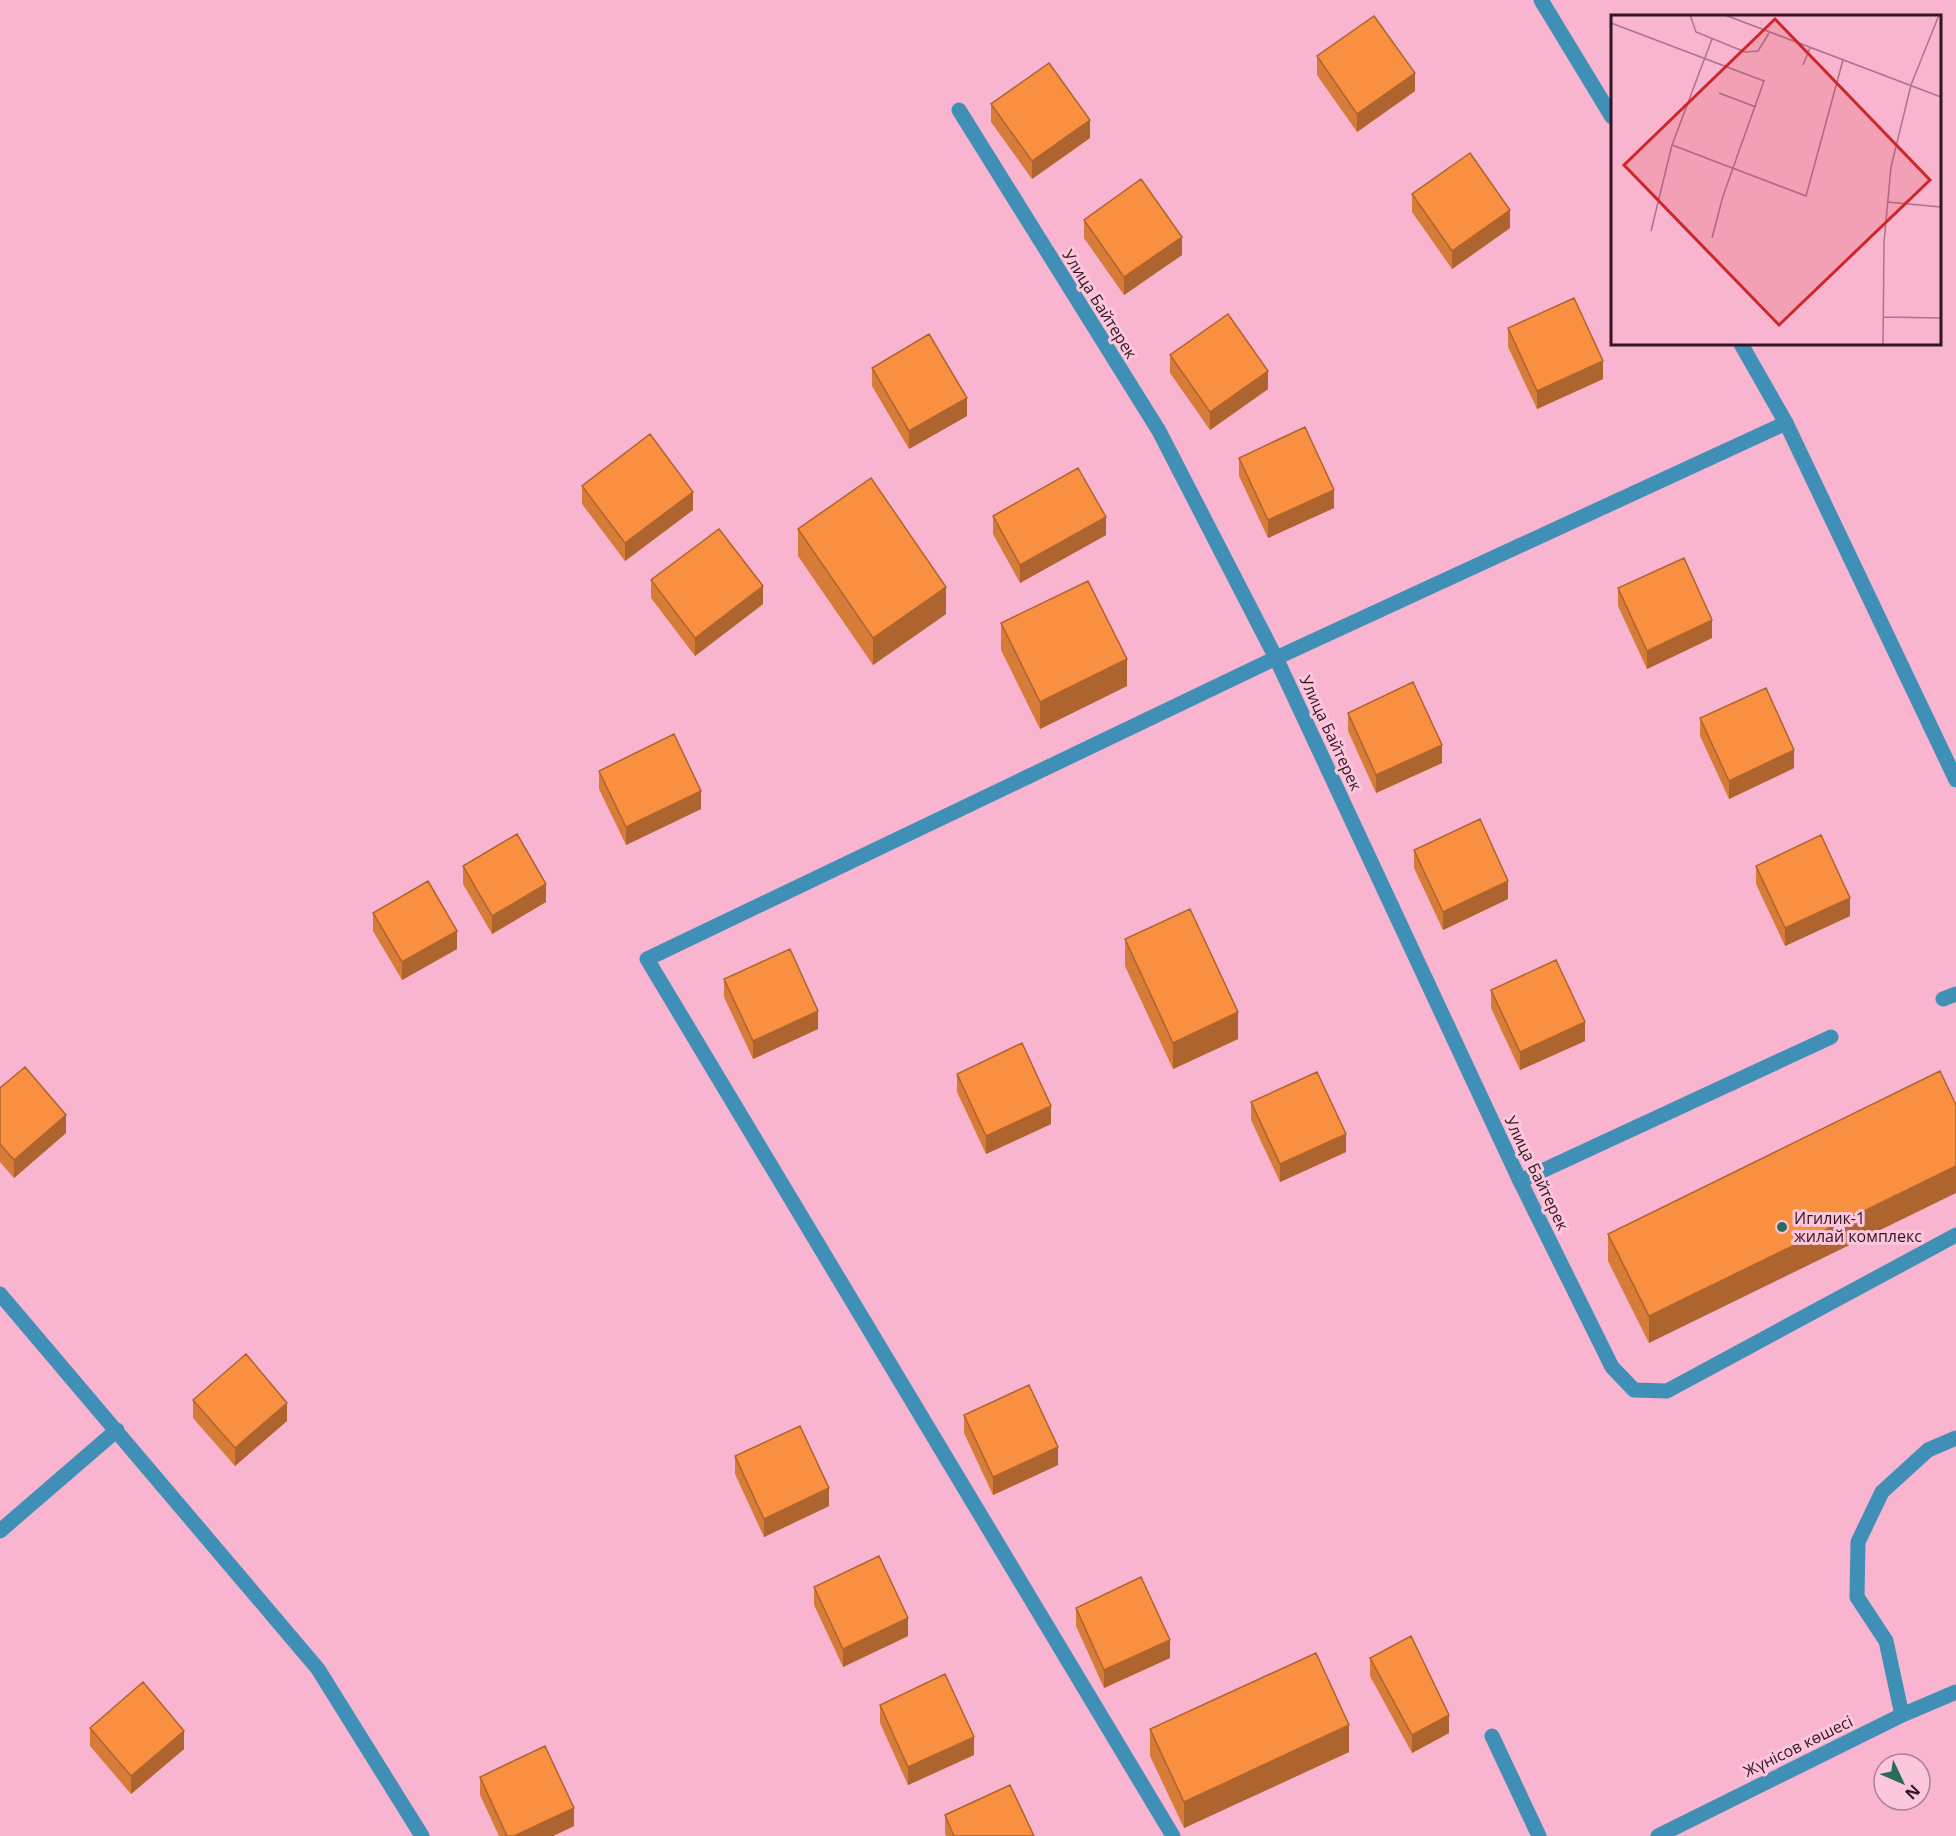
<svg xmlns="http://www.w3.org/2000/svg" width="1956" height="1836" viewBox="0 0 1956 1836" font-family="'Open Sans',sans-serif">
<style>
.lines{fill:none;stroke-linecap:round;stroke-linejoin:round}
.service{stroke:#408fb7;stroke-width:15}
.minor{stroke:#408fb7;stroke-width:15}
.tertiary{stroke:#408fb7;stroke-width:15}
.wall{fill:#d67b38}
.shaded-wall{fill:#ae642e}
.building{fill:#f98f41;stroke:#ae642e;stroke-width:1.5}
.poi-dot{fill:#2a6b5b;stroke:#fcc7db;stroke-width:2}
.labels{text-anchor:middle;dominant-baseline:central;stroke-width:6;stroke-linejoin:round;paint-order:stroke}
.street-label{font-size:16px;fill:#331422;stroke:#fcc7db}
.poi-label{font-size:16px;fill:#331422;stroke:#fcc7db;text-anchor:start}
.inset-road{fill:none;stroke:#aa748a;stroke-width:1.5}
.view{fill:#ce2728;fill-opacity:0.15;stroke:#ce2728;stroke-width:3}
.inset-edge{fill:none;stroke:#331422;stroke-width:3}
</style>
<rect width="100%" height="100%" fill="#f9b4cf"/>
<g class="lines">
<!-- service -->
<path class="service" d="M1276,658L1786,423
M1943,999L1956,994
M1520,1181L1831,1037
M1492,1736L1539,1836"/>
<!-- minor -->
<path class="minor" d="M1541,0L1612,117
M959,110L1159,431L1276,658L1520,1181L1612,1367L1634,1390L1667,1391L1956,1235
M1741,344L1786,423L1956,780
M0,1294L318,1669L422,1836
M0,1531L117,1430
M1902,1715L1886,1641L1857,1597L1858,1542L1882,1492L1928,1450L1956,1438
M1173,1836L647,959L1276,658"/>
<!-- tertiary -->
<path class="tertiary" d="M1658,1836L1902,1715L1956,1692"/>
</g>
<!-- wall -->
<path class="wall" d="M1317,56L1415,91L1357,132L1317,75Z
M991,104L1090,138L1032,179L991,122Z
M1412,194L1510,228L1452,269L1412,212Z
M1084,220L1182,255L1124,295L1084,238Z
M1508,328L1603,379L1537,409L1508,347Z
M1170,355L1268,389L1210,430L1170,373Z
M872,368L967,416L909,449L872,386Z
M1239,458L1334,508L1268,538L1239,476Z
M582,486L693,510L625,561L582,504Z
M993,516L1106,535L1020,583L993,534Z
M798,529L946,614L873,665L798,556Z
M651,580L763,604L695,656L651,598Z
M1618,588L1712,638L1647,669L1618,606Z
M1001,623L1127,686L1040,729L1001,650Z
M1348,713L1442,763L1376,793L1348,731Z
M1700,718L1794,768L1729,799L1700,736Z
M599,771L701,809L626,845L599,789Z
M1414,850L1508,899L1443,930L1414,868Z
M463,866L546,902L492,934L463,884Z
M1756,866L1850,916L1785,946L1756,884Z
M373,913L457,949L402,980L373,931Z
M1125,939L1238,1039L1173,1069L1125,966Z
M724,979L818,1029L753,1059L724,997Z
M1491,990L1585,1041L1520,1070L1491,1008Z
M1940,1071L1649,1343L1608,1261V1234Z
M957,1074L1051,1124L986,1154L957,1092Z
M0,1088L66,1133L14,1178L0,1162Z
M1251,1102L1346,1152L1280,1182L1251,1120Z
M193,1400L287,1421L235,1466L193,1418Z
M964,1415L1058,1465L993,1495L964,1433Z
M735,1456L829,1506L764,1537L735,1474Z
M814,1587L908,1636L843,1667L814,1605Z
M1076,1608L1170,1658L1104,1688L1076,1626Z
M1370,1658L1449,1733L1412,1753L1370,1676Z
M880,1705L974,1755L908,1785L880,1723Z
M90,1728L184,1749L131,1794L90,1746Z
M1150,1729L1349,1752L1184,1828L1150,1756Z
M480,1777L574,1826L553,1836H499L480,1795Z
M945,1815L1034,1836H946L945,1833Z"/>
<!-- shaded-wall -->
<path class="shaded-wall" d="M1415,73V91L1357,132V114Z
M1090,120V138L1032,179V161Z
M1510,210V228L1452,269V251Z
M1182,237V255L1124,295V277Z
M1603,361V379L1537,409V391Z
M1268,371V389L1210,430V412Z
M967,398V416L909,449V431Z
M1334,490V508L1268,538V520Z
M693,492V510L625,561V543Z
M1106,517V535L1020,583V565Z
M763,586V604L695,656V638Z
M946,587V614L873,665V638Z
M1712,620V638L1647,669V651Z
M1127,659V686L1040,729V702Z
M1442,745V763L1376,793V775Z
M1794,750V768L1729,799V781Z
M701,791V809L626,845V827Z
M1508,881V899L1443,930V912Z
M546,884V902L492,934V916Z
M1850,898V916L1785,946V928Z
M457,931V949L402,980V962Z
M818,1011V1029L753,1059V1041Z
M1238,1012V1039L1173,1069V1043Z
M1585,1022V1041L1520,1070V1052Z
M1051,1106V1124L986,1154V1136Z
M66,1115V1133L14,1178V1160Z
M1346,1134V1152L1280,1182V1164Z
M1956,1166V1193L1649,1343V1316Z
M287,1403V1421L235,1466V1448Z
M1058,1447V1465L993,1495V1477Z
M829,1488V1506L764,1537V1519Z
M908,1618V1636L843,1667V1649Z
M1170,1640V1658L1104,1688V1670Z
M1449,1715V1733L1412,1753V1735Z
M1349,1725V1752L1184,1828V1802Z
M184,1731V1749L131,1794V1776Z
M974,1737V1755L908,1785V1767Z
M574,1808V1826L553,1836H514Z"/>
<!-- building -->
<path class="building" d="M1374,16L1415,73L1357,114L1317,56Z
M1049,63L1090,120L1032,161L991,104Z
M1470,153L1510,210L1452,251L1412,194Z
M1141,179L1182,237L1124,277L1084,220Z
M1574,298L1603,361L1537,391L1508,328Z
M1228,314L1268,371L1210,412L1170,355Z
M929,334L967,398L909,431L872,368Z
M1305,427L1334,490L1268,520L1239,458Z
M650,434L693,492L625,543L582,486Z
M1078,468L1106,517L1020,565L993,516Z
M871,478L946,587L873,638L798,529Z
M719,529L763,586L695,638L651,580Z
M1684,558L1712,620L1647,651L1618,588Z
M1088,581L1127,659L1040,702L1001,623Z
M1413,682L1442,745L1376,775L1348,713Z
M1766,688L1794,750L1729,781L1700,718Z
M674,734L701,791L626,827L599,771Z
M1480,819L1508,881L1443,912L1414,850Z
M517,834L546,884L492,916L463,866Z
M1821,835L1850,898L1785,928L1756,866Z
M428,881L457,931L402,962L373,913Z
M1190,909L1238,1012L1173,1043L1125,939Z
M790,949L818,1011L753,1041L724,979Z
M1556,960L1585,1022L1520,1052L1491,990Z
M1022,1043L1051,1106L986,1136L957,1074Z
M25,1067L66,1115L14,1160L0,1144V1088Z
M1940,1071L1956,1105V1166L1649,1316L1608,1234Z
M1317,1072L1346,1134L1280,1164L1251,1102Z
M246,1354L287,1403L235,1448L193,1400Z
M1029,1385L1058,1447L993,1477L964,1415Z
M800,1426L829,1488L764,1519L735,1456Z
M879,1556L908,1618L843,1649L814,1587Z
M1141,1577L1170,1640L1104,1670L1076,1608Z
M1411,1636L1449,1715L1412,1735L1370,1658Z
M1316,1653L1349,1725L1184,1802L1150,1729Z
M945,1674L974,1737L908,1767L880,1705Z
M143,1682L184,1731L131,1776L90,1728Z
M545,1746L574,1808L514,1836H507L480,1777Z
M1010,1785L1034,1836H954L945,1815Z"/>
<!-- markers -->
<circle class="poi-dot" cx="1782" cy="1227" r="6"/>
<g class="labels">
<!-- street labels -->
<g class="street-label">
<text transform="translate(1100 304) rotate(58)">Улица Байтерек</text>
<text transform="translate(1331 733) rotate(65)">Улица Байтерек</text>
<text transform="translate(1537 1173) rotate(64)">Улица Байтерек</text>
<text transform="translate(1798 1746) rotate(-26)">Жүнісов көшесі</text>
</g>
<!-- poi labels -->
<g class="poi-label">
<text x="1794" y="1218">Игилик-1<tspan x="1794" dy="18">жилай комплекс</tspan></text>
</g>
</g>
<!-- overview -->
<g transform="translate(1611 15)">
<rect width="330" height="330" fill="#f9b4cf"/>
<path class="inset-road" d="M79,0L85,17L134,37L147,36L158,18M114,0L330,82M0,8L153,66L112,181L101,223M192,50L199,33M108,78L145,92M61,130L195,181L232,45M276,187L330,192M40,216L61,130L101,24M273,302L330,303M272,330L273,227L280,152L300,70L328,0"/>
<path class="view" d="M164,4L319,165L168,310L13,150Z"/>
<rect width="330" height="330" class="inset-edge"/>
</g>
<!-- north arrow -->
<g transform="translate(1902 1782) rotate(134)"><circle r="28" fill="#fcc7db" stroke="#ac7f91" stroke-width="1.5"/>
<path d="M0-4.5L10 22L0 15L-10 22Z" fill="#2a6b5b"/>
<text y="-9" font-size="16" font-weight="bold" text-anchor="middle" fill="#331422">N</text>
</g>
</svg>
